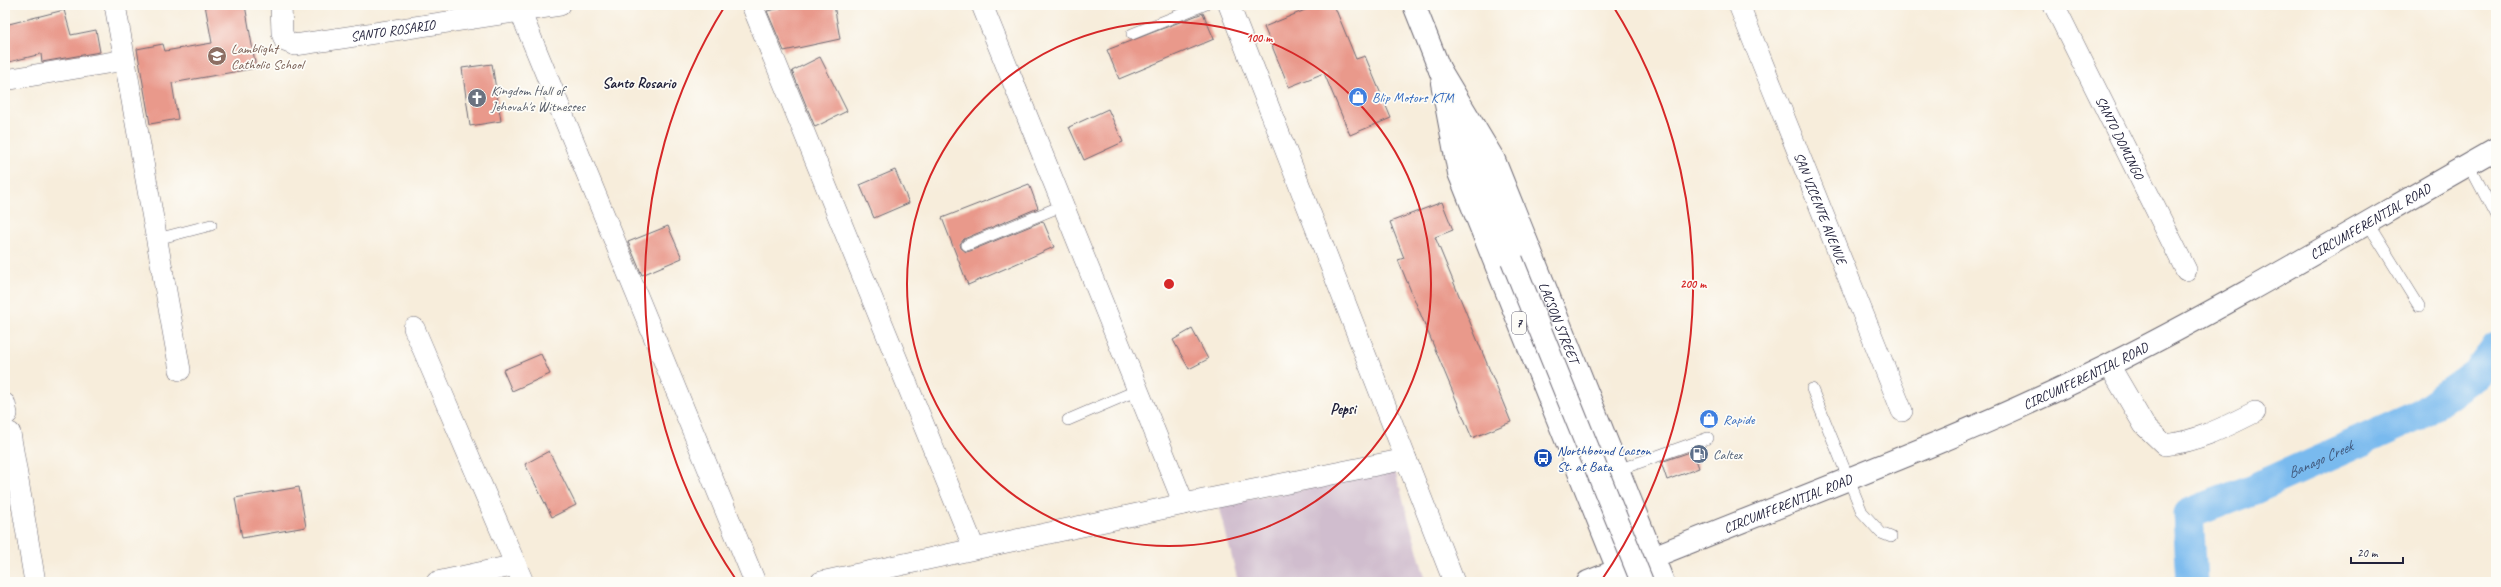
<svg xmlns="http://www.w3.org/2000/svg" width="2501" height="587" viewBox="0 0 2501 587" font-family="Caveat,sans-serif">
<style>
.industrial{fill:#d0bdce}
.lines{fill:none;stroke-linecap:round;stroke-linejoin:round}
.river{stroke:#79baee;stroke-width:31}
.building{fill:#e9998b}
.service-casing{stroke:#6d6973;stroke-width:12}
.minor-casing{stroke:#6d6973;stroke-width:22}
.secondary-casing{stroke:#6d6973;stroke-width:24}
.primary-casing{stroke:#6d6973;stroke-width:24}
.service{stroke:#fff;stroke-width:11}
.minor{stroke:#fff;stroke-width:21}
.secondary{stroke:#fff;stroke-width:22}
.primary{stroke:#fff;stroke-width:22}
.primary-bridge-casing{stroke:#6d6973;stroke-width:24;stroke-linecap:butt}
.primary-bridge{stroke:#fff;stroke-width:22}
.ring{fill:none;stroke:#d62828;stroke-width:2}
.labels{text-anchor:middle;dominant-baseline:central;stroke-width:3.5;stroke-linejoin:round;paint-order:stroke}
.shield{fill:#fdfcf7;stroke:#646373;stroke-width:1}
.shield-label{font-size:13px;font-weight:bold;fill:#22223b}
.street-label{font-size:14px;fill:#22223b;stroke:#fdfcf7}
.education-label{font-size:14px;fill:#785e54;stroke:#fdfcf7;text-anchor:start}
.worship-label{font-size:14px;fill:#5b616d;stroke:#fdfcf7;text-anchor:start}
.shop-label{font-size:14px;fill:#366cbe;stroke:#fdfcf7;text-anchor:start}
.transit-label{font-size:14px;fill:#164399;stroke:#fdfcf7;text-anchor:start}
.service-label{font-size:14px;fill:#4e5e75;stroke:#fdfcf7;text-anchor:start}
.neighbourhood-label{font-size:15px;font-weight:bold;fill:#22223b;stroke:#fdfcf7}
.water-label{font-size:15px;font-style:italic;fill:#40577a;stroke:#fdfcf7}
.centre{fill:#d62828;stroke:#fdfcf7;stroke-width:2}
.ring-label{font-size:12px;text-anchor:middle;font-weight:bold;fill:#d62828;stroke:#fdfcf7;stroke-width:3.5;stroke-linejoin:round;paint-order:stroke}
</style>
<rect width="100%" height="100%" fill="#fdfcf7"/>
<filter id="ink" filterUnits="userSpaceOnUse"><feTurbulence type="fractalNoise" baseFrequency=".025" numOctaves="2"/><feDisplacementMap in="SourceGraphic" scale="8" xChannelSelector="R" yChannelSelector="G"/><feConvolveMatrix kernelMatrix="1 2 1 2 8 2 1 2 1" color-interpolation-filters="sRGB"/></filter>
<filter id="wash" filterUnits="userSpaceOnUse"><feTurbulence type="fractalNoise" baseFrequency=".012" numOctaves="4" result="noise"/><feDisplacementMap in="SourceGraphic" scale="16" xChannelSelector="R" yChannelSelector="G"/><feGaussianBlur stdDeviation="0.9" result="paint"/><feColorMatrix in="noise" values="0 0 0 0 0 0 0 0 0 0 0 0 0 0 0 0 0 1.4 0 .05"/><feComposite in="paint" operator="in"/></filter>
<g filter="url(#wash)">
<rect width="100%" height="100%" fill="#f7eddb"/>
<!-- industrial -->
<path class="industrial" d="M1395,471L1426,581L1238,582L1219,505Z"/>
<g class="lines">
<!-- river -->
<path class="river" id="s1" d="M2192,582L2188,514L2254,489L2417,416L2477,373L2496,349"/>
</g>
<g id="blocks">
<!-- building -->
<path class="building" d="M205,5H245L256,68L172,83L178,119L150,124L137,49L163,44L165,51L212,43Z
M796,5H834L840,39L784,51L767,11Z
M1317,5H1334L1356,59L1365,56L1391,118L1350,135L1324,73L1289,87L1264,27Z
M64,10L71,35L96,30L100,52L42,62L41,54L5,63V25Z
M1203,13L1214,39L1119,79L1107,50Z
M820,57L847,111L815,127L792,71Z
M492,64L501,121L470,126L462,68Z
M1108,109L1123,142L1084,160L1069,127Z
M895,170L909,203L874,218L860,185Z
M1029,184L1038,208L964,239L960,244L961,248L966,252L970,251L1043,221L1054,247L968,285L942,218Z
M1442,202L1453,230L1435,237L1511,422L1472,438L1398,260L1404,258L1390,222Z
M668,226L682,258L642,275L628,242Z
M1192,329L1208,359L1189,369L1173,340Z
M541,354L550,374L512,391L503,370Z
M549,451L576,505L552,517L525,464Z
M1693,451L1699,468L1667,480L1661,462Z
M299,487L306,527L242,538L235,498Z"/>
</g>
</g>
<g filter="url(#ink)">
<use href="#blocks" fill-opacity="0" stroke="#6d6973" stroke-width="1"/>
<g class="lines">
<!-- service casing -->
<g class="service-casing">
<path id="service" d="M1132,34L1204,5
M2469,165L2496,216
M2367,222L2419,306
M157,239L211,225
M967,245L1064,205
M1812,389L1862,512L1881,533L1891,537
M1068,420L1138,390
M1618,470L1708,438"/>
</g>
<!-- minor casing -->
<g class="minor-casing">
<g id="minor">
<path d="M115,5L180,370"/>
<path id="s2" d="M281,5L282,33L285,41L295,45L560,5"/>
<path d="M752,5L974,548"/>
<path d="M1229,5L1454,582"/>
<path id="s3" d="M1739,5L1902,411"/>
<path id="s4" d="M2054,5L2186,270"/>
<path d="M520,11L755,582"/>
<path d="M5,80L125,60"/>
<path d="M414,328L523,582"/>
<path d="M2109,365L2144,425L2165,445C2199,441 2225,427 2255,412"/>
<path d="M5,404L7,414"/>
<path d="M10,433L35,582"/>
<path d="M1184,504L1406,459"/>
<path d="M437,582L516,565"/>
<path d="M821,582L1184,504L982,5"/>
</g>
</g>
<!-- secondary casing -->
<g class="secondary-casing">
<g id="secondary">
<path id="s5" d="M1653,557C1806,495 1962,438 2109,365C2241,299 2368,221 2496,149"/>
</g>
</g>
<!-- primary casing -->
<g class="primary-casing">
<g id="primary">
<path d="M1414,5L1445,83"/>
<path id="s6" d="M1440,70L1494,160L1663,582"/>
<path d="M1442,83L1459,173L1623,582"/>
<path d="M1460,123L1512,260"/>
<path d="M1588,582L1631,565"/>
</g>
</g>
<!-- service -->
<use href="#service" class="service"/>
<!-- minor -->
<use href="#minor" class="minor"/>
<!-- secondary -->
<use href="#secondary" class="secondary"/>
<!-- primary -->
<use href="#primary" class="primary"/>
<!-- primary-bridge casing -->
<g class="primary-bridge-casing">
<path id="primary-bridge" d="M1512,260L1642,582"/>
</g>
<!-- primary-bridge -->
<use href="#primary-bridge" class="primary-bridge"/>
</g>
</g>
<!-- distance rings -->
<g class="ring">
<circle cx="1169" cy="284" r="262"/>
<path d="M737 581A524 524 0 0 1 725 6M1613 6A524 524 0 0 1 1601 581"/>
</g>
<!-- icons -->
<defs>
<g id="school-disc" transform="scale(1)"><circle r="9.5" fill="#8d6e63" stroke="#fdfcf7"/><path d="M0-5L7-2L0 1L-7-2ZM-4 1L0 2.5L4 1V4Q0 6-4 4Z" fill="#fff"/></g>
<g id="shop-disc" transform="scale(1)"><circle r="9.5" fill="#3f7fe0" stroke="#fdfcf7"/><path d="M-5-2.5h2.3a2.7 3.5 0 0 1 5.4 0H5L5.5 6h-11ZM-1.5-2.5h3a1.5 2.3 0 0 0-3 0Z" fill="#fff"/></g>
<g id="church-disc" transform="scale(1)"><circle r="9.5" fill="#6b7280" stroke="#fdfcf7"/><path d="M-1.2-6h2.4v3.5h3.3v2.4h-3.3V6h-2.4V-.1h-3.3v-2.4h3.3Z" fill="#fff"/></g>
<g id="fuel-disc" transform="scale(1)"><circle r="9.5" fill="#5c6f8a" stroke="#fdfcf7"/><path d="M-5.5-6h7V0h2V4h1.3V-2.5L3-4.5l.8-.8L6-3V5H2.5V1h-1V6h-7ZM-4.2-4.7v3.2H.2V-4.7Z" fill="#fff"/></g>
<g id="bus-disc" transform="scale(1)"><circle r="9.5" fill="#1a4fb4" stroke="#fdfcf7"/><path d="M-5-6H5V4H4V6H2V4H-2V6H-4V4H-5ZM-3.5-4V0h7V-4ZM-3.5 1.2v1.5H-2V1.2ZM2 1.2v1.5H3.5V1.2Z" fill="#fff"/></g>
</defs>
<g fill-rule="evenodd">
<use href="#school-disc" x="217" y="56"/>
<use href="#shop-disc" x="1358" y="97"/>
<use href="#church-disc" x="477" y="98"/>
<use href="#shop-disc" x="1709" y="419"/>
<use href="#fuel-disc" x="1699" y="454"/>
<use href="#bus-disc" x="1543" y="458"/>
</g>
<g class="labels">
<!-- shield labels -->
<rect class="shield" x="1512" y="312" width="14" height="22" rx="3"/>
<g class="shield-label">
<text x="1519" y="323">7</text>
</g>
<!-- street labels -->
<g class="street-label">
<text stroke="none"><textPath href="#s2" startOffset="146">SANTO ROSARIO</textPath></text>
<text stroke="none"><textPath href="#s4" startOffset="148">SANTO DOMINGO</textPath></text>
<text stroke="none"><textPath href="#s3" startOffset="219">SAN VICENTE AVENUE</textPath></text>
<text stroke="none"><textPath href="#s5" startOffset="793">CIRCUMFERENTIAL ROAD</textPath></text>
<text stroke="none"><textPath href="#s6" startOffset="280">LACSON STREET</textPath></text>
<text stroke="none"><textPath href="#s5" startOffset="469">CIRCUMFERENTIAL ROAD</textPath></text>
<text stroke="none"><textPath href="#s5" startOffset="145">CIRCUMFERENTIAL ROAD</textPath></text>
</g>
<!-- education labels -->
<g class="education-label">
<text x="231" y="48">Lamblight<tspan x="231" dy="16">Catholic School</tspan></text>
</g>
<!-- worship labels -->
<g class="worship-label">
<text x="491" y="90">Kingdom Hall of<tspan x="491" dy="16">Jehovah's Witnesses</tspan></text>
</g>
<!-- shop labels -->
<g class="shop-label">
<text x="1372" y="97">Blip Motors KTM</text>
<text x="1723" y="419">Rapide</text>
</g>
<!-- transit labels -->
<g class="transit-label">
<text x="1557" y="450">Northbound Lacson<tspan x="1557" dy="16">St. at Bata</tspan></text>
</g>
<!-- service labels -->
<g class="service-label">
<text x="1713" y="454">Caltex</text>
</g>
<!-- neighbourhood labels -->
<g class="neighbourhood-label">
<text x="639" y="83">Santo Rosario</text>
<text x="1343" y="409">Pepsi</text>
</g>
<!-- water labels -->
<g class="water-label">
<text stroke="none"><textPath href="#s1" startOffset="211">Banago Creek</textPath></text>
</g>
</g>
<circle cx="1169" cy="284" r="6" class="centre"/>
<g class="ring-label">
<text x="1259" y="42">100 m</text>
<text x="1693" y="288">200 m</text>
</g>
<!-- margin -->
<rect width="2501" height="587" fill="none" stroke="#fdfcf7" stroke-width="20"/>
<!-- scale -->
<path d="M2351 557v6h52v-6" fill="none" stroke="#22223b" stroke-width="2"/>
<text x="2357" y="557" font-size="12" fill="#22223b" stroke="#fdfcf7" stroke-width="3" paint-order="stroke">20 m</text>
</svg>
